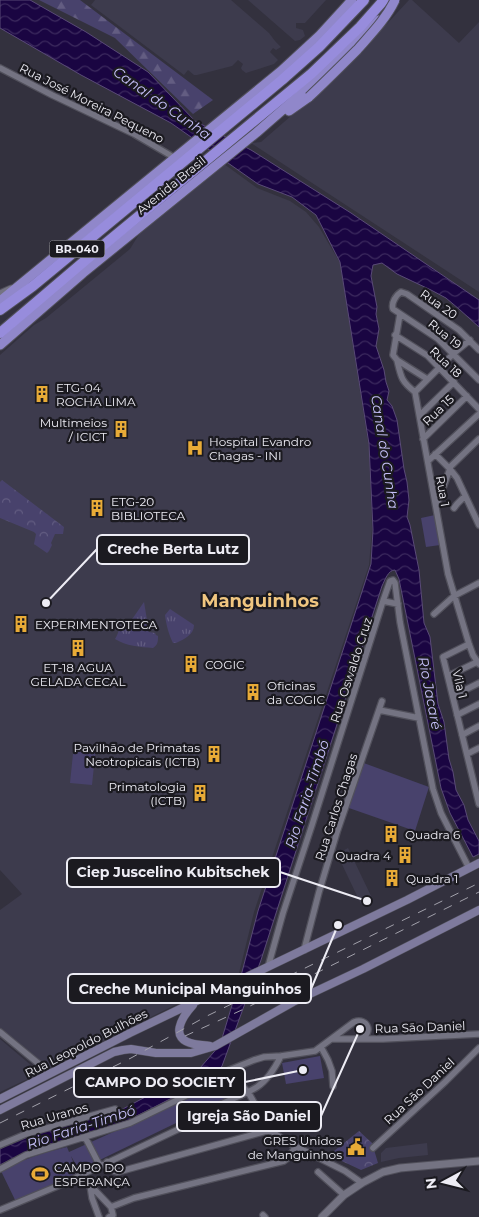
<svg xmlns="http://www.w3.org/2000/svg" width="479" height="1217" viewBox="0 0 479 1217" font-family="Montserrat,sans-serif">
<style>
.built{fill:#3d3b4d}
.grass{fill:url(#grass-tufts)}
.forest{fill:url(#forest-firs)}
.park{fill:url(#park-crowns)}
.garden{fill:#48426c}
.water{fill:url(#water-waves);stroke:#594a77}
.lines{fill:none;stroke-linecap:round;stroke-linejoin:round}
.minor-casing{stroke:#51505b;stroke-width:8}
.tertiary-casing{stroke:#51505b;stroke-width:9}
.secondary-casing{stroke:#51505b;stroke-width:9}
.trunk-casing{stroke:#51505b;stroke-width:11}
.motorway-casing{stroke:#51505b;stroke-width:12}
.minor{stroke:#747382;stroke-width:5.5}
.tertiary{stroke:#747382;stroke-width:7}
.secondary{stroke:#7e7a9d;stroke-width:8}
.trunk{stroke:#9087ca;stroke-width:9}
.motorway{stroke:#978cdc;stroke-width:10}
.rail{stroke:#a2a1ab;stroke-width:1;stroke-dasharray:9 9;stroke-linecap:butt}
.trunk-bridge-casing{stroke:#51505b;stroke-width:11;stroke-linecap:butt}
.trunk-bridge{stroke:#9087ca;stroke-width:9}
.labels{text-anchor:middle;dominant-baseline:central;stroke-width:4.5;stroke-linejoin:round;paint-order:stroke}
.shield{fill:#1b1a20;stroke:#aeadb4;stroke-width:1}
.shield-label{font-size:11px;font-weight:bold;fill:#edecf4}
.street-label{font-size:12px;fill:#edecf4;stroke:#1b1a20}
.poi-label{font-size:12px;fill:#edecf4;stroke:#1b1a20;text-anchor:start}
.water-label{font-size:14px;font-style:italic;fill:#c6c0f9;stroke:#1b1a20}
.district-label{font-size:18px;font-weight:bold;fill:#f0c680;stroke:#1b1a20}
.leader{fill:none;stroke:#edecf4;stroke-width:2}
.callout-dot{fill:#edecf4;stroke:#1b1a20;stroke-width:2}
.callout{fill:#1b1a20;stroke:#edecf4;stroke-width:2}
.callout-label{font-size:14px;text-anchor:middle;font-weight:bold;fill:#edecf4}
</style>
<defs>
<pattern id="grass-tufts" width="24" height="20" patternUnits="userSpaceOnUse" patternTransform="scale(1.25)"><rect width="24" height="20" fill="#48426c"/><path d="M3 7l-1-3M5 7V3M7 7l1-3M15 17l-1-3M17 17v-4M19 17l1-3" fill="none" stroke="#635d82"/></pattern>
<pattern id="forest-firs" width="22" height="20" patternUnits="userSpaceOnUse" patternTransform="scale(1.25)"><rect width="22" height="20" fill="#48426c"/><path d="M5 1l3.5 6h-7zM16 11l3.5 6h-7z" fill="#635d82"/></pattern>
<pattern id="park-crowns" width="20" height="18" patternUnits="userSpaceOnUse" patternTransform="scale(1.25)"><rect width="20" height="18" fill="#48426c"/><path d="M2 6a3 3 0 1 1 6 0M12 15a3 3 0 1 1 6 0" fill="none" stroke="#635d82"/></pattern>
<pattern id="water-waves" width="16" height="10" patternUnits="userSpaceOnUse" patternTransform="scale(1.25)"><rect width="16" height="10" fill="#1a0542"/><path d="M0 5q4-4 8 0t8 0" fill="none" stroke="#3c2a5e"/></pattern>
</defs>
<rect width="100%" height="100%" fill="#33313e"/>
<!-- built -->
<path class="built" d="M95,0H231L269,33L275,41L281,47L276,50L273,48L270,52L278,60L274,64L246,73L242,70L241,68L243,64L238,60L232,66L197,75H194L188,70L184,75L91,5Z
M248,0H326L305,23H296V28L303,30L305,36L300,40L295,41Z
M409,0H412L459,43L479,22V292L251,143L261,142L344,70Z
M224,164L257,188L290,201L306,212L319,227L340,263L369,449L372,529L369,565L254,912L239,973L49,1068L0,1028V910L22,894L0,870V355L34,325L46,318L130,249L141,231Z
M348,848L372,898L361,904L337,854Z
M0,1039L39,1072L36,1075L0,1092Z
M427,1143L428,1155L399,1158L381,1162V1153L386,1148Z"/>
<!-- grass -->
<path class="grass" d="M144,602L149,632L155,633L156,635L158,636C158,641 158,645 153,648C140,647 126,646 115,639C118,635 118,630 122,626L126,628Z
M170,609L194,625C194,635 184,639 176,643H173C169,635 166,624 165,615Z"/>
<!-- forest -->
<path class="forest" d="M39,0H80L213,100L193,114L115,38Z"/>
<!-- park -->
<path class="park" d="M2,480L64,527L63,534H55L51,543L52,545L49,551L47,553L34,544L36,534L34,532L0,518V482Z
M359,1131L372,1143L378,1163L361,1170L329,1155Z"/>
<!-- garden -->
<path class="garden" d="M435,515L440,545L426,547L421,518Z
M74,744L96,747L92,785L70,783Z
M361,762L429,787L415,831L346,807Z
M320,1056L324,1078L286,1084L282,1063Z
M224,1082L234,1095L79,1170L71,1156L78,1176L17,1204L1,1171C23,1159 43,1153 67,1147L69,1152Z"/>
<!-- water -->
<path class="water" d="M0,0H30L86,32L148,72L195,121L251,150L351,213L479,300V327L459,309L446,298L431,290L397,274L382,263L373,265L371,276L377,307L376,314L379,329L376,346L384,370L386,382L389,391L387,400L392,406L397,420L404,469L407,482L409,500L407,517L410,525L419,570L424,623L430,637L438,704L444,722L449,759L453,772L456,790L464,805L468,820L479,841V854L473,857L450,813L441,788L399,579L395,570C388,570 385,580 382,586L303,829L261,960L222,1066L215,1076L123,1123L31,1150L0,1165V1149L20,1138L119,1111L200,1068L220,1045L242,972L258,911L371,564L373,530L369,444L340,262L316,215L292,197L258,184L171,123L81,75L0,28Z"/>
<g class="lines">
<!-- minor casing -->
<g class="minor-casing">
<path id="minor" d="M0,68L52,95L134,134L175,158
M400,314L393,355L397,360L427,379
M395,335L428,356L479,409
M470,340L454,353L415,392L448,574L469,644L473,655L479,664
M479,350L459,330L407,294L401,292C396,295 391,303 393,309L438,339L479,380
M397,360C401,377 401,381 415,392
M420,415L454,382
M423,439L467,396
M435,454L450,469L457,478L479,525
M428,461L479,414
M437,504L451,466L479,439
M454,508L457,504L465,496
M383,601L398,604
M434,614L454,596L479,583
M469,644L443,657L479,804
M448,676L477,662
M453,696L479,683
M379,710L419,718
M457,715L479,704
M462,735L479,726
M467,754L479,748
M304,950L319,892L337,832L382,701
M268,967L283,913L312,825L383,601L390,581L393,580L395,583L400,622L433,789L441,813L469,868
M0,1032L50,1073
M332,1039H383L479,1034
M321,1047L328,1060L332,1071L333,1086
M229,1071L248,1092L270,1130L287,1142L345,1171L362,1183
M85,1137L100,1166
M0,1145L26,1134L115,1109
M373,1148L445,1082L479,1048
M107,1162L114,1171L118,1172L270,1130
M0,1169L26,1155L130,1123L202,1088L222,1073L254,1060L264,1057L281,1056L315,1051L354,1022C368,1017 374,1034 360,1039
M318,1172L344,1195
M82,1175L90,1185L111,1207L113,1215L109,1217
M90,1185L92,1198L99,1217
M111,1207L134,1198L284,1161L289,1157L296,1146
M0,1210L60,1185L198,1120C214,1103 238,1099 257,1087C268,1080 275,1068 281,1056
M263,1215L265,1217"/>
</g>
<!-- tertiary casing -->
<g class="tertiary-casing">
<path id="tertiary" d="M0,294L11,289
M322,1217L344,1195L362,1183L383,1172L400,1168L479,1161"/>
</g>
<!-- secondary casing -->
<g class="secondary-casing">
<path id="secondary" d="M193,1005C182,1017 168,1039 194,1044C199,1045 205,1045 210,1046
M0,1099L130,1033L407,900L479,863
M0,1110L114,1052L123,1050L131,1049L156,1053H191L215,1046L293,1002L363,969L479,910"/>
</g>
<!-- trunk casing -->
<g class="trunk-casing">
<path id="trunk" d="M289,111L309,97
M0,301L281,71L320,35L352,0
M0,345L83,273L256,133L303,92L351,48L379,20"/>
</g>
<!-- motorway casing -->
<g class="motorway-casing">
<path id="motorway" d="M0,310L33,286L282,80L319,47L364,0
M0,333L94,253L311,74L360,27L384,0"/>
</g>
<!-- minor -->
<use href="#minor" class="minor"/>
<!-- tertiary -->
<use href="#tertiary" class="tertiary"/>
<!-- secondary -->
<use href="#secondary" class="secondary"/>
<!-- trunk -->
<use href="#trunk" class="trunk"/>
<!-- motorway -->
<use href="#motorway" class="motorway"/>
<!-- rail -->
<path class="rail" d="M185,1036L244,1009L479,892
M0,1123L131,1058L207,1016L479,883"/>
<!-- trunk-bridge casing -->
<g class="trunk-bridge-casing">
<path id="trunk-bridge" d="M309,97C325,82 341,66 357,50C371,34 386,19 395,0"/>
</g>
<!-- trunk-bridge -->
<use href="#trunk-bridge" class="trunk-bridge"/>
</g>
<!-- icons -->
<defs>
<g id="building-bare" transform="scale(1.35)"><path d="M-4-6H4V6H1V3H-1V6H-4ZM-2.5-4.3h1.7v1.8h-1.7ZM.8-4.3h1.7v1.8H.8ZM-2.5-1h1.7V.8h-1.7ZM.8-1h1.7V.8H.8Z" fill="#e8ab37" stroke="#1b1a20" stroke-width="2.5" paint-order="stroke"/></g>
<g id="hospital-bare" transform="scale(1.35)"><path d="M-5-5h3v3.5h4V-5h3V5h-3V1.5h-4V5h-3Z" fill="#e8ab37" stroke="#1b1a20" stroke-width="2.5" paint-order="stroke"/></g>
<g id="civic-bare" transform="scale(1.35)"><path d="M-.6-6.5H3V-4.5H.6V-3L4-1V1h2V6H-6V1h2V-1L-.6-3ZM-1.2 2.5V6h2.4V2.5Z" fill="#e8ab37" stroke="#1b1a20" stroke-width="2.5" paint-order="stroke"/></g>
<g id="stadium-bare" transform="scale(1.35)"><path d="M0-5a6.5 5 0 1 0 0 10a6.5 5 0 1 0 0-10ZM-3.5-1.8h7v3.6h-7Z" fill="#e8ab37" stroke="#1b1a20" stroke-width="2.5" paint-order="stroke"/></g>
</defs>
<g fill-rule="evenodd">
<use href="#building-bare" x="42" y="394"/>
<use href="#building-bare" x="121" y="429"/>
<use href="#hospital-bare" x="195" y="448"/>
<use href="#building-bare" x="97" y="508"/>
<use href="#building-bare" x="21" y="624"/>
<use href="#building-bare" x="78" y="648"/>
<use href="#building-bare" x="191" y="664"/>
<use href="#building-bare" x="253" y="692"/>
<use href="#building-bare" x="214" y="754"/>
<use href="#building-bare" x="200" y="793"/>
<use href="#building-bare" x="391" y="834"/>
<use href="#building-bare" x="405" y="855"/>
<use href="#building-bare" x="392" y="878"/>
<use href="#civic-bare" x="356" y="1147"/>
<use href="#stadium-bare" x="40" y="1174"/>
</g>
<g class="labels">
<!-- shield labels -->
<rect class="shield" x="49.5" y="240.5" width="55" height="17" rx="4"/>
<g class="shield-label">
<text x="77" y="249">BR-040</text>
</g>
<!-- street labels -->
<g class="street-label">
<text transform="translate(92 103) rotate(27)">Rua José Moreira Pequeno</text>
<text transform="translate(171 185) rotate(-39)">Avenida Brasil</text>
<text transform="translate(439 304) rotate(35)">Rua 20</text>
<text transform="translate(445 334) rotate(39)">Rua 19</text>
<text transform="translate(446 362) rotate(43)">Rua 18</text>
<text transform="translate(438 410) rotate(-44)">Rua 15</text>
<text transform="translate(443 491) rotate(80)">Rua 1</text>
<text transform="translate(351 670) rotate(-72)">Rua Oswaldo Cruz</text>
<text transform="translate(460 684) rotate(77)">Vila 1</text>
<text transform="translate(336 807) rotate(-72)">Rua Carlos Chagas</text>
<text transform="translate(420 1027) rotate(-2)">Rua Sāo Daniel</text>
<text transform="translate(86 1043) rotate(-27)">Rua Leopoldo Bulhões</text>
<text transform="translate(419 1091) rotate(-43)">Rua São Daniel</text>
<text transform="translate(54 1116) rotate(-16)">Rua Uranos</text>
</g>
<!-- poi labels -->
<g class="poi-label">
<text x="56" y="387">ETG-04<tspan x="56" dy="14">ROCHA LIMA</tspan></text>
<text x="107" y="422" text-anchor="end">Multimeios<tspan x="107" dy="14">/ ICICT</tspan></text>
<text x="209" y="441">Hospital Evandro<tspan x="209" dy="14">Chagas - INI</tspan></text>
<text x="111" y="501">ETG-20<tspan x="111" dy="14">BIBLIOTECA</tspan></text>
<text x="35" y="624">EXPERIMENTOTECA</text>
<text x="205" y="664">COGIC</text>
<text x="78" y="667" text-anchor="middle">ET-18 AGUA<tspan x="78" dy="14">GELADA CECAL</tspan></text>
<text x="267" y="685">Oficinas<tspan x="267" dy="14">da COGIC</tspan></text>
<text x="200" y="747" text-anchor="end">Pavilhão de Primatas<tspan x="200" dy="14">Neotropicais (ICTB)</tspan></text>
<text x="186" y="786" text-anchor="end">Primatologia<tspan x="186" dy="14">(ICTB)</tspan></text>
<text x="405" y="834">Quadra 6</text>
<text x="391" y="855" text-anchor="end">Quadra 4</text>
<text x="406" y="878">Quadra 1</text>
<text x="342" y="1140" text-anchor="end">GRES Unidos<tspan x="342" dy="14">de Manguinhos</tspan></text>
<text x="54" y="1167">CAMPO DO<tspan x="54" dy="14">ESPERANÇA</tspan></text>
</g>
<!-- water labels -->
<g class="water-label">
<text transform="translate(162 103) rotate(35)">Canal do Cunha</text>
<text transform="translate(385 452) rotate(81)">Canal do Cunha</text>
<text transform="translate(430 693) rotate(79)">Rio Jacaré</text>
<text transform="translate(307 794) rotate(-72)">Rio Faria-Timbó</text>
<text transform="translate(81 1127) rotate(-18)">Rio Faria-Timbó</text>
</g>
<!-- district labels -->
<g class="district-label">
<text x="260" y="601">Manguinhos</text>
</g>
</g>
<!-- callouts -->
<path class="leader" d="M46 603L97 549M367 901L280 872M338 925L311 989M303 1070L245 1082M360 1029L321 1116"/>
<g class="callout-dot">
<circle cx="46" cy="603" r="5"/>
<circle cx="367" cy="901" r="5"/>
<circle cx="338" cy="925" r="5"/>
<circle cx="303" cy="1070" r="5"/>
<circle cx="360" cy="1029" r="5"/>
</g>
<g class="callout">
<rect x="97" y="535" width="152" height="29" rx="5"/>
<rect x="67" y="858" width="213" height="29" rx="5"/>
<rect x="68" y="974" width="243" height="29" rx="5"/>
<rect x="74" y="1068" width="171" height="29" rx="5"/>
<rect x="177" y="1102" width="144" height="29" rx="5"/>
</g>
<g class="callout-label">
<text x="173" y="554">Creche Berta Lutz</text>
<text x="173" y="877">Ciep Juscelino Kubitschek</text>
<text x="190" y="994">Creche Municipal Manguinhos</text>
<text x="160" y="1087">CAMPO DO SOCIETY</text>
<text x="249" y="1121">Igreja São Daniel</text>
</g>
<!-- north arrow -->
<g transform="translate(444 1182) rotate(263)" stroke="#1b1a20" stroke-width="4" paint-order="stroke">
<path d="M0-4L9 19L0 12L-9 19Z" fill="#edecf4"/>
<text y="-8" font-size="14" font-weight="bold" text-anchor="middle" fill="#edecf4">N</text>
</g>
</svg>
